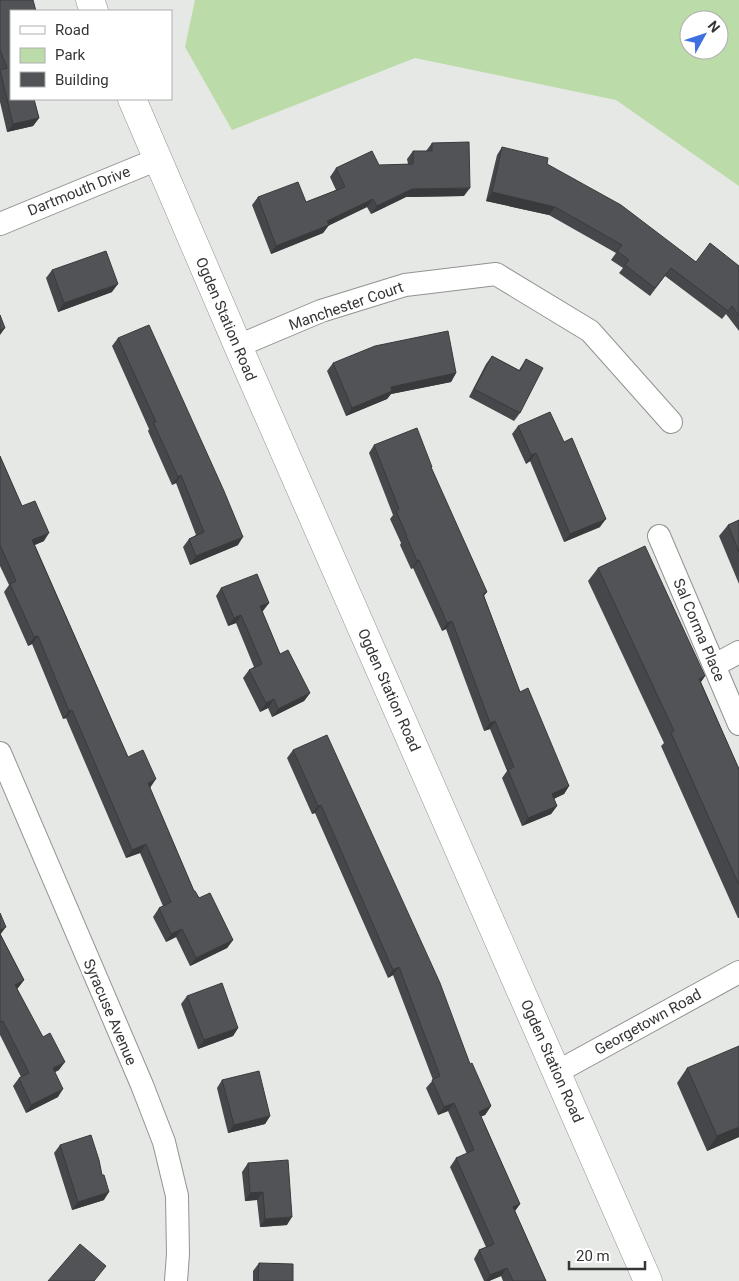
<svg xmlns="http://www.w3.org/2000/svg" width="739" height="1281" viewBox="0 0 739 1281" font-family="Roboto,sans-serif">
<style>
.green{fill:#bbdca9;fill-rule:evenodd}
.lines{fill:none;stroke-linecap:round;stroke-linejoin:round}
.street-casing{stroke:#919490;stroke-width:24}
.secondary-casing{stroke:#919490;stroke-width:29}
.street{stroke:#fff;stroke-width:22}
.secondary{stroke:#fff;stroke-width:28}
.wall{fill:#46474a}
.shaded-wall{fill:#393a3c}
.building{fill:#515356;stroke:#393a3c}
.labels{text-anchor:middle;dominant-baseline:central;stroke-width:5;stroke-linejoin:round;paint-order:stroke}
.street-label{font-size:15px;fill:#353634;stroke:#fff}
</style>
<rect width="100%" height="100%" fill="#e5e8e4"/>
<!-- green -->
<path class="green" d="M195,0H739V186L616,100L415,58L232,130L185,47ZM689,20H719V50H689Z"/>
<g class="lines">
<!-- street casing -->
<g class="street-casing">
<path id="street" d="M0,224L158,159
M238,346L321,311L405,285L496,274L590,331L671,422
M659,536L739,724
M715,665L739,652
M0,753L142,1085L164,1142L177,1196L178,1254L176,1281
M557,1072L739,972"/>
</g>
<!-- secondary casing -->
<g class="secondary-casing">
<path id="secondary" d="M90,0L94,11
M132,99L238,346L648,1281"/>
</g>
<!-- street -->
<use href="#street" class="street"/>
<!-- secondary -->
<use href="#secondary" class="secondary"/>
</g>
<!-- wall -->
<path class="wall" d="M0,0L11,99H37H34L39,118L33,126L7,132L0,102Z
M432,143L464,196L406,197L371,214L367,207L329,225L323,233L271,254L252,205L258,197L306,202L336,190L330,177L336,168L408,164L407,159L413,151H426Z
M502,147L547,164L696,262L739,266V331L726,314L722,319L665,276L650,296L619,273L623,268L611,260L616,253L549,215L486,201L497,155Z
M52,270L112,292L58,312L46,278Z
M118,338L238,545L190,565L183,547L189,539L196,535L176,483L172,485L148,431L149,429L112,346Z
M492,356L519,370L526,359L520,413L514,421L469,397L486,364Z
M333,363L456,373L451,382L391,394L387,399L346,416L327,371Z
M518,426L564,442L600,527L564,542L530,461L526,464L512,434Z
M374,445L432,467L431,468L487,592L484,596L520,692L569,786L564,794L554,799L557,806L551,814L522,826L502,778L507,771L490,729L484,731L446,629L442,631L413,568L411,569L400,545L401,543L390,519L393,515L369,453Z
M0,456L22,506L44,541L35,545L128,757L150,788L194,891L233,940L227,948L190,966L176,937L166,942L153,917L159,908L163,906L140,853L126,858L66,718L63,719L32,644L28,646L4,592L9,585L0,566Z
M739,520V584L719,536L728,525Z
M598,568L705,676L701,682L739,769V918H738L661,746L664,743L588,581Z
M221,588L269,603L262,611L280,654L310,693L304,701L272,717L268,708L260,712L243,678L249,670L254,667L236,623L228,626L216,596Z
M293,750L470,1064L491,1106L485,1115L481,1116L520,1204L515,1211L546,1281H503L501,1276L489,1281H484L474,1259L479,1250L486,1247L450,1167L456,1158L467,1154L448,1111L438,1115L426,1088L433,1080L393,975L388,978L315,813L312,814L287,758Z
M0,913L1,935L24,980L17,989L59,1070L55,1072L58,1097L26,1113L13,1086L19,1078L21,1077L0,1035Z
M187,996L238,1028L233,1036L198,1049L181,1004Z
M687,1068L739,1137L707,1151L677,1083Z
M222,1080L270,1116L265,1124L228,1133L217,1088Z
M60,1145L104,1200L72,1210L54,1153Z
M248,1163L287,1225L260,1227L257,1200L245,1201L242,1172Z
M259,1263L293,1281H253V1271Z"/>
<!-- shaded-wall -->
<path class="shaded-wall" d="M39,118L33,126L7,132L13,124Z
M470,188L464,196L406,197L371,214L377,206L412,189Z
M492,192L555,207L549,215L486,201Z
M373,199L367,207L328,226L329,225L323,233L271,254L276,246Z
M118,284L112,292L58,312L64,303Z
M5,328L0,335V330Z
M456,373L451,382L391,394L387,399L346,416L352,408L391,387Z
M536,453L530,461L526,464L531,455Z
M181,475L176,483L172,485L178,477Z
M606,519L600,527L564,542L570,534Z
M49,533L44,541L27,548L32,540Z
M243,537L238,545L190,565L196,556Z
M419,560L413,568L411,569L417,561Z
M269,603L263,611L255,614L260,606Z
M241,615L236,623L228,626L234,618Z
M452,621L446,629L442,631L447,623Z
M38,636L32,644L28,646L34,637Z
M705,676L696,689L699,679Z
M310,693L304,701L272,717L278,709Z
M274,699L268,708L260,712L266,703Z
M72,710L66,718L63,719L69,711Z
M495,721L490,729L484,731L490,723Z
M156,779L150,788L142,791L148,783Z
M569,786L564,794L546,802L552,794Z
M321,805L315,813L312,814L318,806Z
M557,806L551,814L522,826L528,818Z
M146,844L140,853L126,858L132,850Z
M6,927L0,935V936V930Z
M182,929L176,937L166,942L171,934Z
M233,940L227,948L190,966L196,958Z
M399,967L393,975L388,978L393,970Z
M24,980L18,988L9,993L15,985Z
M238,1028L233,1036L198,1049L204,1040Z
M65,1062L59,1070L47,1076L53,1068Z
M63,1089L58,1097L26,1113L31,1105Z
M454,1103L448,1111L438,1115L444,1107Z
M491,1106L485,1115L473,1120L479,1112Z
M270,1116L265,1124L228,1133L234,1125Z
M739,1127V1137L707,1151L717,1136Z
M109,1192L104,1200L72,1210L78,1202Z
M263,1192L257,1200L245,1201L250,1193Z
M520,1204L514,1212L513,1207Z
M292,1217L287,1225L260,1227L265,1219Z
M507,1268L501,1276L489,1281H486L490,1275Z"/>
<!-- building -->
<path class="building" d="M0,0H33L36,11H11V99H34L39,118L13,124L0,70L7,68L0,50Z
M469,142L470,188L412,189L377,206L373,199L327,221L329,225L276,246L258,197L298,182L306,202L345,187L336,168L372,151L379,165L413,164V151H432V143Z
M502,147L548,158L547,164L621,205L696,262L710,243L739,266V316L732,306L728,311L671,268L655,288L625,265L629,260L617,251L622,245L555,207L492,192Z
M106,251L118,284L64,303L52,270Z
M0,315L5,328L0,330Z
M149,325L224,491L243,537L196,556L189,539L204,532L181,475L178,477L153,422H156L118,338Z
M448,331L456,373L391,387L392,391L352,408L333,363L375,346Z
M492,356L520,371L526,359L543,368L520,413L474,389Z
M550,412L564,442L572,438L606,519L570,534L536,453L531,455L518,426Z
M417,428L432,467H431L487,592L483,594L520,692L528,688L569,786L552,794L557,806L528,818L508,770L514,767L495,721L490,723L452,621L447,623L419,560L417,561L406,536H407L396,511L399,509L374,445Z
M0,456L22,506L35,501L49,533L32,540L128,757L143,750L156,779L148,783L194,891H195L199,898L210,893L233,940L196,958L182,929L171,934L159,908L171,902L146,844L132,850L72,710L69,711L38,636L34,637L10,584L16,581L0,545Z
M739,520V552L728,525Z
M645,546L705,676L699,679L739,769V885L671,733L674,731L598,568Z
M257,574L269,603L260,606L280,654L288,650L310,693L278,709L274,699L266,703L249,670L262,664L241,615L234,618L221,588Z
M327,735L440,983L470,1064L472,1063L491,1106L479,1112L520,1204L513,1207L546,1281H513L507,1268L490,1275L479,1250L494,1244L456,1158L474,1150L454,1103L444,1107L432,1080L440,1076L399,967L393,970L321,805L318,806L293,750Z
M0,913L6,927L0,930Z
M0,934L24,980L15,985L43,1037L50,1033L65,1062L53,1068L63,1089L31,1105L19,1078L29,1073L3,1021L0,1022Z
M222,983L238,1028L204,1040L187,996Z
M739,1046V1127L717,1136L687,1068Z
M259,1071L270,1116L234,1125L222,1080Z
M91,1135L99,1160L102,1175H104L109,1192L78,1202L60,1145Z
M288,1160L292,1217L265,1219L263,1192L250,1193L248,1163Z
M80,1244L106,1266L94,1281H48Z
M259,1263L293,1264V1281H258Z"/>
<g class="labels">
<!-- street labels -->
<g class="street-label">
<text transform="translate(79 191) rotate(-22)">Dartmouth Drive</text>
<text transform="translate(346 306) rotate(-19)">Manchester Court</text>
<text transform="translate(226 319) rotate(67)">Ogden Station Road</text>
<text transform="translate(699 630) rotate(67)">Sal Corma Place</text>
<text transform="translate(389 690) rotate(66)">Ogden Station Road</text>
<text transform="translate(110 1012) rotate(67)">Syracuse Avenue</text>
<text transform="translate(648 1022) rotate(-29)">Georgetown Road</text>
<text transform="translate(552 1061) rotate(66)">Ogden Station Road</text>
</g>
</g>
<!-- legend -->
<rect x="10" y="10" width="162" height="90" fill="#ffffff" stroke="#aeafae"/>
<rect x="20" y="26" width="25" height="8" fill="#ffffff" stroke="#aeafae"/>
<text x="55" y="35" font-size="15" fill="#353634">Road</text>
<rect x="20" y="48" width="25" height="15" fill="#bbdca9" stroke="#aeafae"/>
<text x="55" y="60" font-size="15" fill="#353634">Park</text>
<rect x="20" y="72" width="25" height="15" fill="#515356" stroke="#aeafae"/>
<text x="55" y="85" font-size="15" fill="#353634">Building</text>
<!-- north arrow -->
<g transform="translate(704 35) rotate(50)"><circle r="24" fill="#ffffff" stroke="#aeafae"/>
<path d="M0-4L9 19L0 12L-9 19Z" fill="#3f70e1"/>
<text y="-8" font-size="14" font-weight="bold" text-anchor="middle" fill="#353634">N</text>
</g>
<!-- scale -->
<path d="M569 1261v8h76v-8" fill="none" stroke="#353634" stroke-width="2.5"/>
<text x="576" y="1261" font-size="15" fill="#353634" stroke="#ffffff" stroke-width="4" paint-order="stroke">20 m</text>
</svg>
